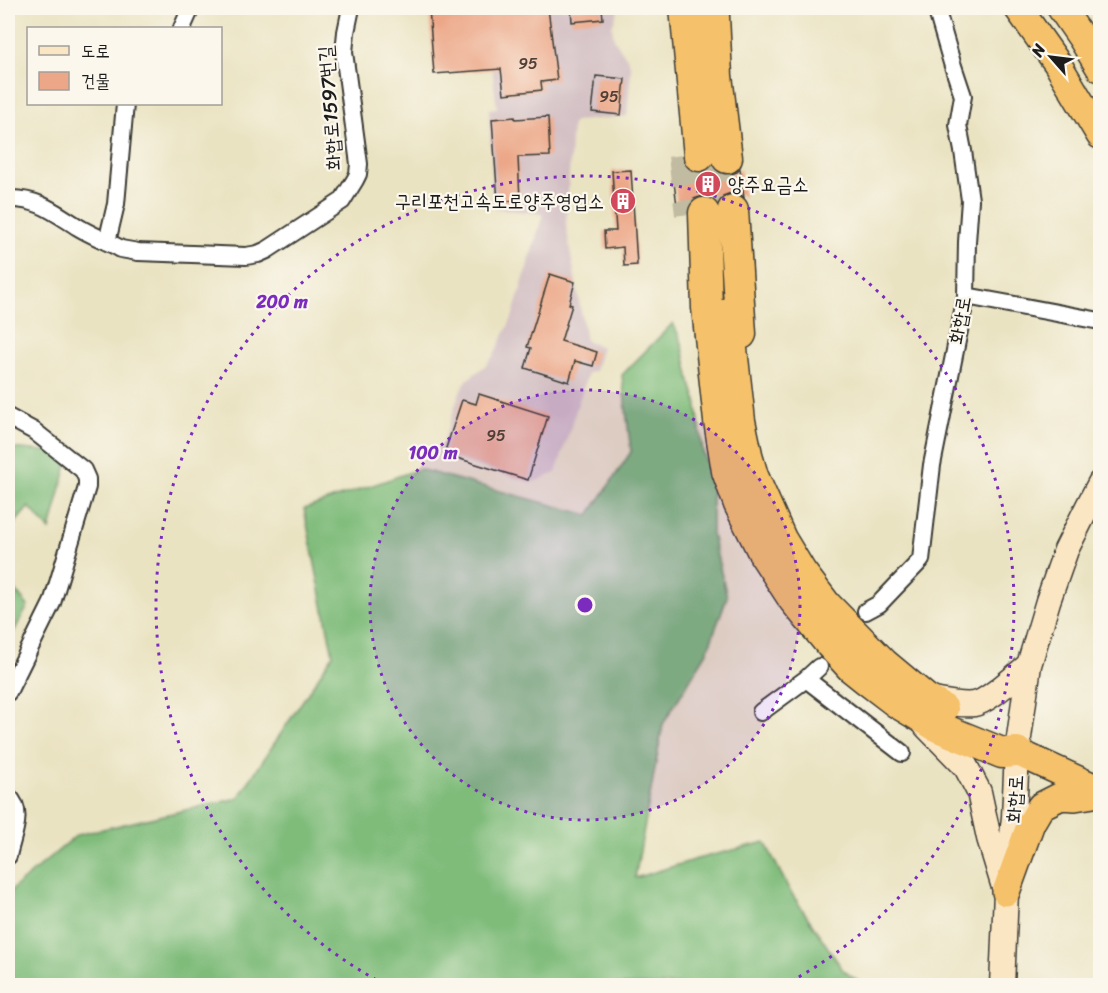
<svg xmlns="http://www.w3.org/2000/svg" width="1108" height="993" viewBox="0 0 1108 993" font-family="Sriracha,'Poor Story',sans-serif">
<style>
.industrial{fill:#d2bec3}
.forest{fill:#7fbc7a;stroke:#4e6c4b;stroke-width:1.5}
.building{fill:#eca788}
.lines{fill:none;stroke-linecap:round;stroke-linejoin:round}
.motorway-tunnel{stroke:#c1bba1;stroke-width:30;stroke-dasharray:30 15;stroke-linecap:butt}
.minor-casing{stroke:#3b3a35;stroke-width:20}
.secondary-casing{stroke:#3b3a35;stroke-width:27}
.trunk-casing{stroke:#3b3a35;stroke-width:30}
.motorway-casing{stroke:#3b3a35;stroke-width:33}
.minor{stroke:#fff;stroke-width:16}
.secondary{stroke:#fbe6c4;stroke-width:24}
.trunk{stroke:#f5c16b;stroke-width:27}
.motorway{stroke:#f5c16b;stroke-width:30}
.ring{fill:none;stroke:#7b2cbf;stroke-width:3;stroke-dasharray:3 6}
.labels{text-anchor:middle;dominant-baseline:central;stroke-width:4.5;stroke-linejoin:round;paint-order:stroke}
.number-label{font-size:16px;fill:#503f37}
.street-label{font-size:20px;fill:#1c1c1c;stroke:#fbf7ec}
.poi-label{font-size:20px;fill:#1c1c1c;stroke:#fbf7ec;text-anchor:start}
.centre{fill:#7b2cbf;stroke:#fbf7ec;stroke-width:3}
.ring-label{font-size:18px;text-anchor:middle;font-weight:bold;fill:#7b2cbf;stroke:#fbf7ec;stroke-width:4.5;stroke-linejoin:round;paint-order:stroke}
</style>
<rect width="100%" height="100%" fill="#fbf7ec"/>
<filter id="ink" filterUnits="userSpaceOnUse"><feTurbulence type="fractalNoise" baseFrequency=".0167" numOctaves="2"/><feDisplacementMap in="SourceGraphic" scale="12" xChannelSelector="R" yChannelSelector="G"/><feConvolveMatrix kernelMatrix="1 2 1 2 8 2 1 2 1" color-interpolation-filters="sRGB"/></filter>
<filter id="wash" filterUnits="userSpaceOnUse"><feTurbulence type="fractalNoise" baseFrequency=".008" numOctaves="4" result="noise"/><feDisplacementMap in="SourceGraphic" scale="24" xChannelSelector="R" yChannelSelector="G"/><feGaussianBlur stdDeviation="1.35" result="paint"/><feColorMatrix in="noise" values="0 0 0 0 0 0 0 0 0 0 0 0 0 0 0 0 0 1.4 0 .05"/><feComposite in="paint" operator="in"/></filter>
<g filter="url(#wash)">
<rect width="100%" height="100%" fill="#eae3c2"/>
<!-- industrial -->
<path class="industrial" d="M485,8H619L612,26L614,39L621,50L628,59L631,67L627,116L577,121L572,124L566,226L586,341L602,347L595,371L588,373L556,473L531,483L439,454L461,389L467,380L486,365L494,355L512,318L543,214L493,208L489,109L497,108Z"/>
<!-- forest -->
<path class="forest" d="M673,323L682,343L690,381L696,399L703,453L712,475V535L727,597L707,652L663,724L635,878L697,859L765,842L790,891L843,970L863,985H8V893L77,835L238,798L333,655L304,509L419,469L589,515L631,452L622,375Z
M8,448L70,453L50,530L29,507L8,531Z
M8,581L28,606L8,642Z"/>
<g id="blocks">
<!-- building -->
<path class="building" d="M429,8H548L557,80L541,82L542,90L504,94L501,69L434,74Z
M571,8H602L603,19L572,22Z
M596,76L625,79L621,115L592,112Z
M515,117V119L548,117L550,156L518,157L520,200L498,202L492,119Z
M684,165L691,171L700,173L708,170L712,166L720,174L729,175L737,172L740,169L744,198L740,194L731,193L723,196L717,203L712,198L703,196L694,199L689,206H677L672,166Z
M631,170L637,265L624,266L623,247L605,249L604,231H616L612,171Z
M550,274L575,282L569,304L572,305L561,341L597,352L593,366L575,361L569,382L525,368L531,348L527,347Z
M479,394L548,416L528,480L444,454L462,400L476,404Z"/>
</g>
</g>
<g filter="url(#ink)">
<use href="#blocks" fill-opacity="0" stroke="#3b3a35" stroke-width="1.5"/>
<g class="lines">
<!-- motorway-tunnel -->
<path class="motorway-tunnel" d="M714,152L718,210
M683,155L690,214"/>
<!-- minor casing -->
<g class="minor-casing">
<path id="minor" d="M182,28L191,8
M8,199C38,198 54,212 78,227C91,235 107,241 121,249L138,252L246,256L258,254L267,250L342,201L355,180L358,174L359,164L344,52L346,32L351,8
M107,242L116,204L125,104
M966,296L1100,321
M8,417L34,431L83,470L87,479V487L52,603L8,692
M866,611L879,604L921,560L932,465L966,296L967,242L970,200L963,151L958,125L963,96L952,63L936,8
M806,679L902,753
M761,712L806,679L819,667
M8,796C25,811 12,836 8,856"/>
</g>
<!-- secondary casing -->
<g class="secondary-casing">
<path id="secondary" d="M926,699C942,701 959,706 974,704C988,702 1016,675 1029,665
M926,726L966,767L979,792L989,838L1003,884
M1002,986L1006,892L1014,817L1017,752L1029,665L1048,601L1066,550L1088,506L1100,483"/>
</g>
<!-- trunk casing -->
<g class="trunk-casing">
<path id="trunk" d="M1018,8L1057,63L1100,135
M1061,8L1081,37L1100,68
M1017,752L1100,790
M1006,892L1031,823L1041,806L1061,796L1075,797L1100,793"/>
</g>
<!-- motorway casing -->
<g class="motorway-casing">
<path id="motorway" d="M685,8L699,156
M712,8L714,16L717,76L727,158
M733,210L741,334
M704,213L707,308L719,421L727,471L739,504L764,554L794,600L830,644L851,667L866,679L896,702L938,727L1002,753L1017,752
M728,313L740,421L748,459L753,476L781,539L801,572L826,605L884,664L926,699L943,709"/>
</g>
<!-- minor -->
<use href="#minor" class="minor"/>
<!-- secondary -->
<use href="#secondary" class="secondary"/>
<!-- trunk -->
<use href="#trunk" class="trunk"/>
<!-- motorway -->
<use href="#motorway" class="motorway"/>
</g>
</g>
<!-- distance rings -->
<circle cx="585" cy="605" r="215" fill="#7b2cbf" fill-opacity=".12"/>
<g class="ring">
<circle cx="585" cy="605" r="215"/>
<path d="M384 984A429 429 0 1 1 786 984"/>
</g>
<!-- icons -->
<defs>
<g id="building-disc" transform="scale(1.35)"><circle r="9.5" fill="#d1495b" stroke="#fbf7ec"/><path d="M-4-6H4V6H1V3H-1V6H-4ZM-2.5-4.3h1.7v1.8h-1.7ZM.8-4.3h1.7v1.8H.8ZM-2.5-1h1.7V.8h-1.7ZM.8-1h1.7V.8H.8Z" fill="#fff"/></g>
</defs>
<g fill-rule="evenodd">
<use href="#building-disc" x="708" y="184"/>
<use href="#building-disc" x="623" y="201"/>
</g>
<g class="labels">
<!-- number labels -->
<g class="number-label">
<text x="528" y="63">95</text>
<text x="609" y="96">95</text>
<text x="496" y="435">95</text>
</g>
<!-- street labels -->
<g class="street-label">
<text transform="translate(330 108) rotate(-94)">화합로1597번길</text>
<text transform="translate(960 320) rotate(-80)">화합로</text>
<text transform="translate(1015 799) rotate(-87)">화합로</text>
</g>
<!-- poi labels -->
<g class="poi-label">
<text x="728" y="184">양주요금소</text>
<text x="604" y="201" text-anchor="end">구리포천고속도로양주영업소</text>
</g>
</g>
<circle cx="585" cy="605" r="9" class="centre"/>
<g class="ring-label">
<text x="282" y="308">200 m</text>
<text x="433" y="459">100 m</text>
</g>
<!-- margin -->
<rect width="1108" height="993" fill="none" stroke="#fbf7ec" stroke-width="30"/>
<!-- legend -->
<rect x="27" y="27" width="195" height="78" fill="#fbf7ec" stroke="#a29f99" stroke-width="1.5"/>
<rect x="39" y="46" width="30" height="9" fill="#fbe6c4" stroke="#a29f99" stroke-width="1.5"/>
<text x="81" y="57" font-size="18" fill="#1c1c1c">도로</text>
<rect x="39" y="72" width="30" height="18" fill="#eca788" stroke="#a29f99" stroke-width="1.5"/>
<text x="81" y="87" font-size="18" fill="#1c1c1c">건물</text>
<!-- north arrow -->
<g transform="translate(1051 57) rotate(298)" stroke="#fbf7ec" stroke-width="4.5" paint-order="stroke">
<path d="M0-4.5L10 22L0 15L-10 22Z" fill="#1c1c1c"/>
<text y="-9" font-size="16" font-weight="bold" text-anchor="middle" fill="#1c1c1c">N</text>
</g>
</svg>
